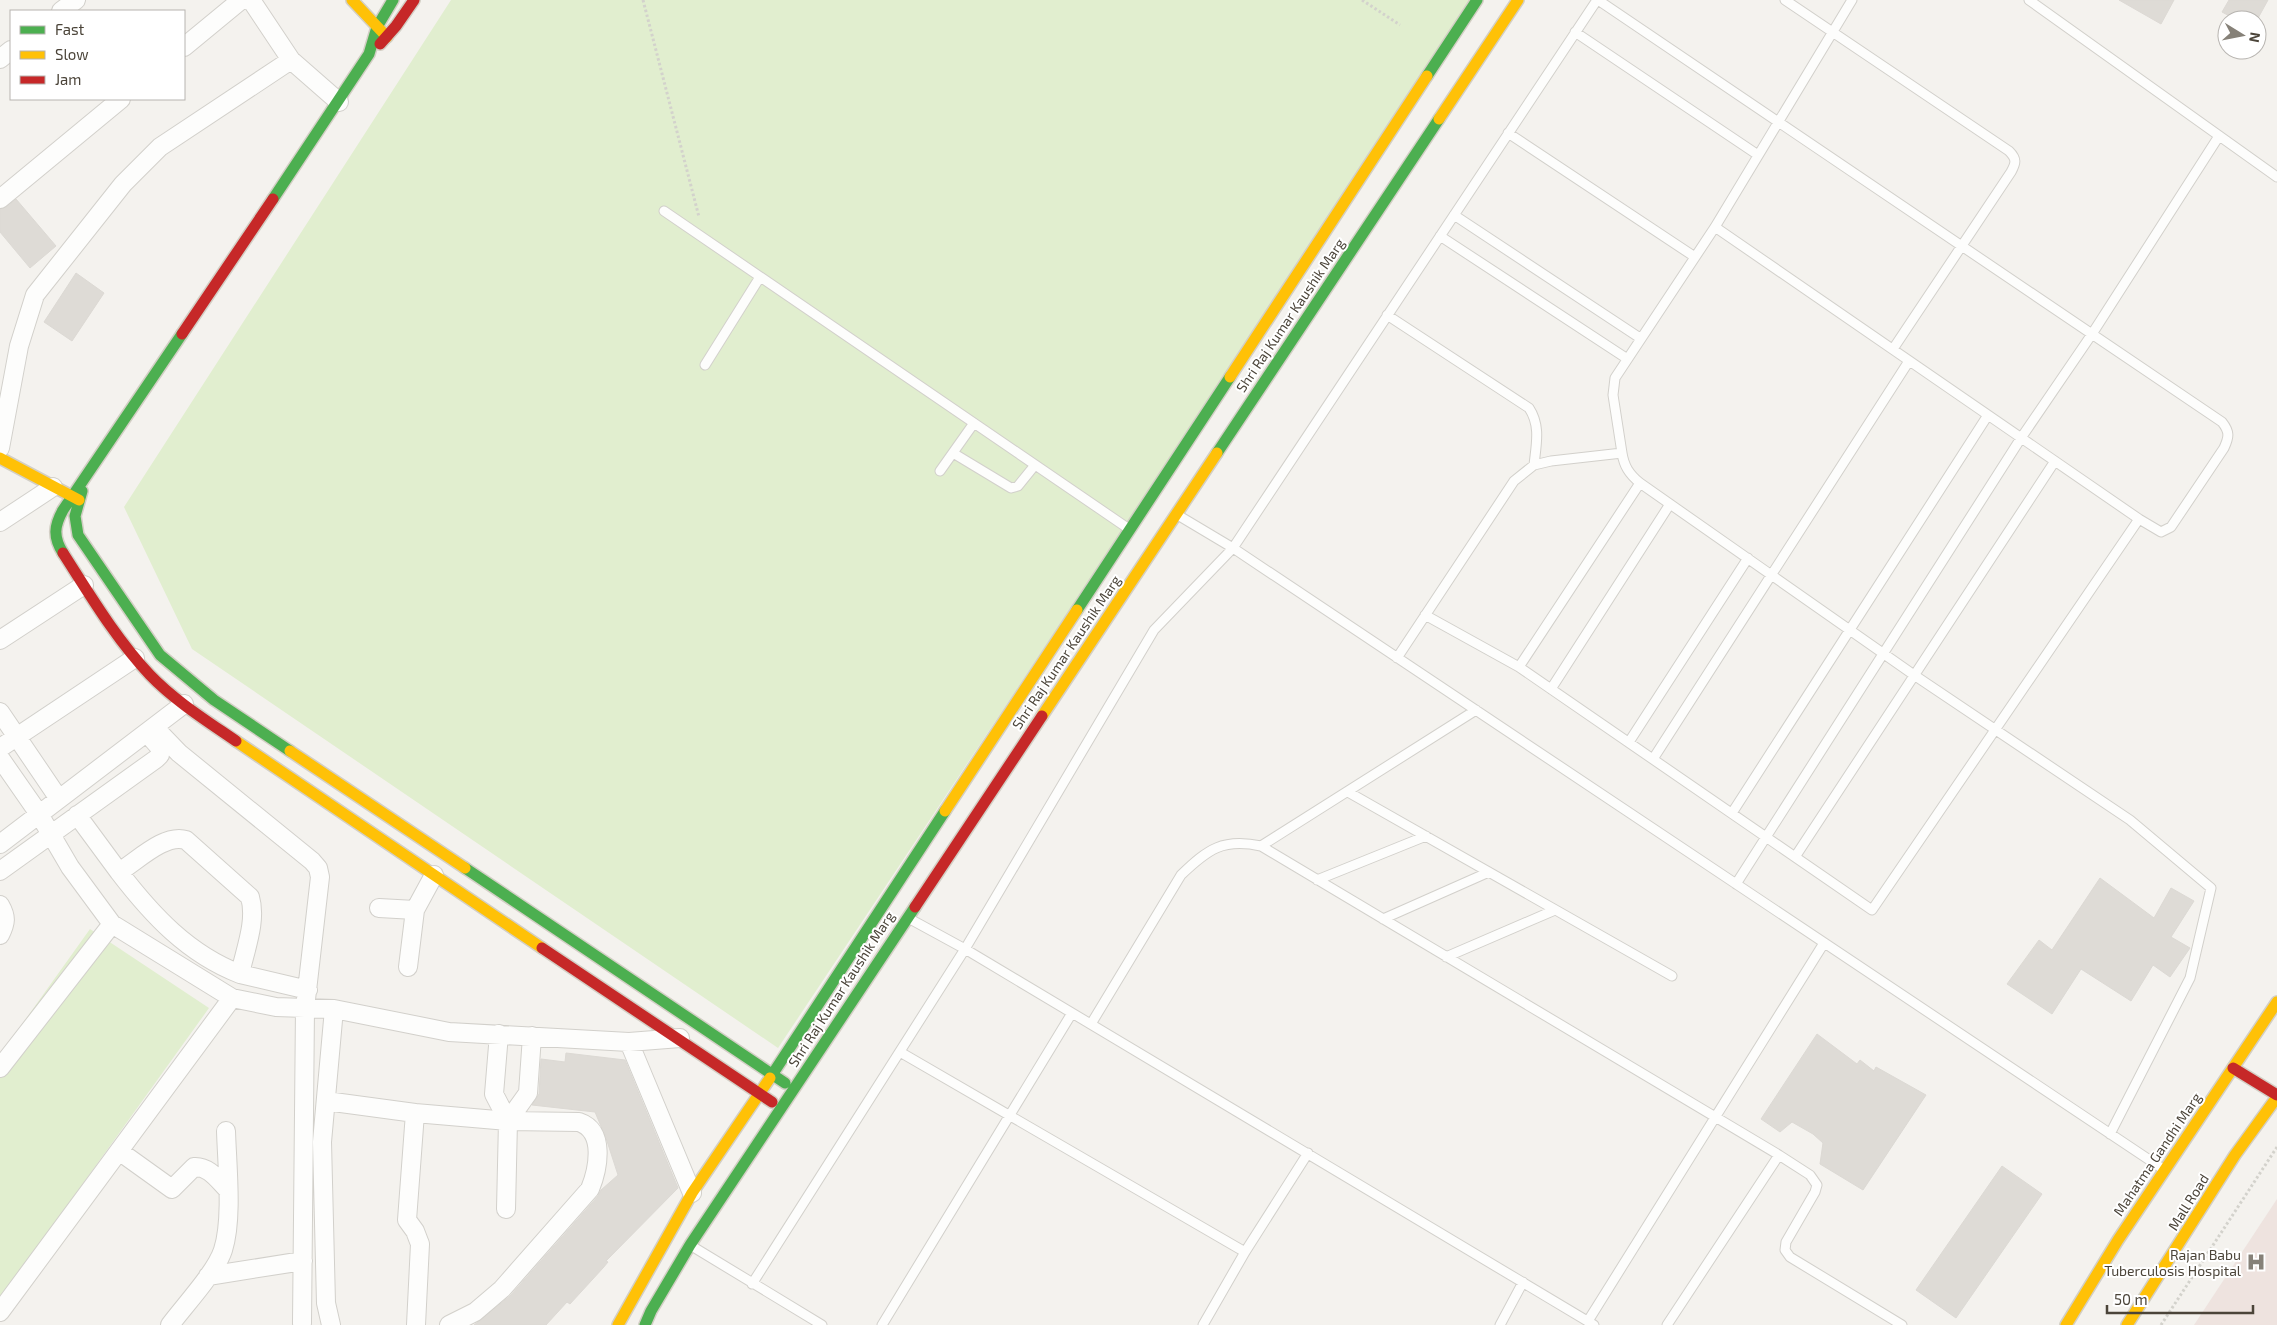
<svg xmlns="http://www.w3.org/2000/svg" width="2277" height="1325" viewBox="0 0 2277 1325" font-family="'Exo 2',sans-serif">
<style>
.medical{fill:#eee3df}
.green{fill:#e1eecf}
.building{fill:#dedbd6;stroke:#dcd9d4}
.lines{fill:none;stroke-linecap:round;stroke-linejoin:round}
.lane-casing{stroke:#d2d0cb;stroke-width:11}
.street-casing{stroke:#d2d0cb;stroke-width:20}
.fast-casing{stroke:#d3cfc5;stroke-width:14}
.slow-casing{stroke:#d3cfc5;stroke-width:14}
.jam-casing{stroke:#d3cfc5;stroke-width:14}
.path{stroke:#d3d2cc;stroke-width:3;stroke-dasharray:2.5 2.5;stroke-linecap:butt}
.lane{stroke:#fdfdfc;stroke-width:9}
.street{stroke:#fdfdfc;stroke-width:18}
.fast{stroke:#4caf50;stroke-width:11}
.slow{stroke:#ffc107;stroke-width:11}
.jam{stroke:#c62828;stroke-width:11}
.labels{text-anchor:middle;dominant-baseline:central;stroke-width:4;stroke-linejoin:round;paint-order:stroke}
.street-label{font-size:14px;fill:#4b4439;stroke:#fff}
.poi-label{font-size:14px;fill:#4b4439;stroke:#fff;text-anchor:end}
</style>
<rect width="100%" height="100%" fill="#f4f2ee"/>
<!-- medical -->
<path class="medical" d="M2277,1199V1325H2194Z"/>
<!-- green -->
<path class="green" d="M451,0H1475L778,1048L192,649L124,507Z
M90,929L209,1008L0,1299V1055Z"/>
<!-- building -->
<path class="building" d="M2119,0H2174L2161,24Z
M2229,0H2268L2257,20H2237L2222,12Z
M16,199L56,246L30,268L0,232V209L6,207Z
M76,273L104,293L72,341L44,322Z
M2100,878L2154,918L2171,888L2194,901L2171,937L2190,948L2170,977L2153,965L2131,1001L2081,969L2052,1014L2007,984L2039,940L2052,950Z
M1817,1034L1857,1064L1860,1060L1874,1071L1876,1067L1926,1095L1863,1190L1820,1164L1823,1143L1813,1134L1792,1122L1780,1132L1761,1119Z
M566,1053L625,1060L678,1188L606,1261L608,1262L603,1268L570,1304L567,1302L546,1325H474L510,1296L598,1196L601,1190L618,1175L606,1138L595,1112L532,1105L539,1094L541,1059L565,1062Z
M2002,1166L2042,1194L1956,1318L1916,1290Z"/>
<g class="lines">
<!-- lane casing -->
<g class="lane-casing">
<path id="lane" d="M1598,0L2222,422C2230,432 2229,437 2224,448L2171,527L2161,532L2139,519
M1785,0L2009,151C2017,159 2016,163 2011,172L1893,349
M2029,0L2277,177
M1575,32L1758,155
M1508,133L1695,257
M664,211L1129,529
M1454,215L1640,338
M1440,236L1626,358
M1387,315L1529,408C1541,426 1536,445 1534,465
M705,365L760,277
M953,453L1011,488L1018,486L1035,465
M1622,453C1624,466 1629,474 1640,483L1914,675L2130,820L2211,888L2190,978L2110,1134
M940,471L974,423
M1176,514L1233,548L2163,1169
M1425,615L1519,667L1872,910L2139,519L1715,227
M1397,658L1514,481L1534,465L1551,461L1622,453L1613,395L1615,378L1715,227L1852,0
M1519,667L1640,483
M1551,689L1670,504
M1629,742L1748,558
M1653,759L1909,361
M1348,792L1672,976
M1732,813L1988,415
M1261,846L1476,710
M1795,857L2055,461
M1317,880L1426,836
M1736,884L2021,438L2092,334L2219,136
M910,919L965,949L1594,1325
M1383,919L1489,872
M1446,957L1555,910
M1091,1024L1181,875C1208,849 1223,838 1261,846L1779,1155L1667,1325
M900,1052L1245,1252
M1779,1155L1810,1175L1817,1185L1815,1192L1786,1242L1785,1250L1790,1257L1902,1325
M690,1245L822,1325
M752,1284L965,949L1154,630L1233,548L1597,0
M1588,1321L1824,943
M882,1325L1072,1013
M1203,1325L1245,1252L1308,1153
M1500,1325L1523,1282"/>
</g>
<!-- street casing -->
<g class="street-casing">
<path id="street" d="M251,0L291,60
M61,11L76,0
M184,47L241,0
M0,59L11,50
M0,199L121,99
M0,448L19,346L35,295L123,184L160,147L291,60L339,102
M0,522L53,487
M0,640L84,585
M0,712L59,799
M154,727L179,753L312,861L318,868L320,877L305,1008L302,1323
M0,748L135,658
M0,758L39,814L70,867L112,924L232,998L276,1007L334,1009L449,1032L629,1042L680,1038
M77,815L119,872C137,861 165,833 186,840L250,897C257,921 245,950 240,974L308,990
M0,844L184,704
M0,871L156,759L160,755V748L147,733
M119,872C152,915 188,954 240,974
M0,905C7,917 6,923 0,935
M379,908L415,910
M408,967L415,910L434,875
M499,1034L494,1094L508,1121L528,1093L532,1036
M629,1042L692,1193
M0,1068L112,924
M326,1101L415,1113
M119,1151L172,1189L194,1167C209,1166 218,1180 228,1190
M208,1276L303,1261
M0,1312L232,998
M170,1325C184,1306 216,1272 223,1250C233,1219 227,1165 226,1131
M331,1325L326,1303L322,1142L334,1009
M416,1325L420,1244L415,1231L407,1220L415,1113L508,1121L506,1209
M449,1325L475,1312L502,1289L590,1189C598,1169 606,1131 579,1122L508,1121"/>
</g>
<!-- fast casing -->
<g class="fast-casing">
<path id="fast" d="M1427,76L1477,0
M273,199L369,54L377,27L393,0
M1217,453L1439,119
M82,491L75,516L78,535L160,655L214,700L290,751
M63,553C53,537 54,526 63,510L182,334
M1077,610L1230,377
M465,868L785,1083
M770,1078L945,811
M645,1325L651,1311L690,1245L915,907"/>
</g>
<!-- slow casing -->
<g class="slow-casing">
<path id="slow" d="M352,0L387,37
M1439,119L1518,0
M1230,377L1427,76
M0,458L79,500
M1042,716L1217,453
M236,741L542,948
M290,751L465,868
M945,811L1077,610
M618,1325L692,1193L770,1078
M2066,1325L2118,1240L2277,1002
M2127,1325L2235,1155L2277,1097"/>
</g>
<!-- jam casing -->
<g class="jam-casing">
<path id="jam" d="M380,44L396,26L414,0
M182,334L273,199
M63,553C90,595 116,639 150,675C175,701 207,721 236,741
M915,907L1042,716
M542,948L772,1102
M2233,1068L2277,1095"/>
</g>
<!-- path -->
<path class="path" d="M643,0L699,217
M1362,0L1400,25
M2161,1325L2277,1147"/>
<!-- lane -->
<use href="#lane" class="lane"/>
<!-- street -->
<use href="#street" class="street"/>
<!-- fast -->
<use href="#fast" class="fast"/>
<!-- slow -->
<use href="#slow" class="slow"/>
<!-- jam -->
<use href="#jam" class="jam"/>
</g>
<!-- icons -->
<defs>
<g id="hospital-bare" transform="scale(1.5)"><path d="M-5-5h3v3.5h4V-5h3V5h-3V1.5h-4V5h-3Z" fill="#868178" stroke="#fff" stroke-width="2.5" paint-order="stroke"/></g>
</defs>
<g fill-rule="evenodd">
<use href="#hospital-bare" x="2256" y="1262"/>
</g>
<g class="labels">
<!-- street labels -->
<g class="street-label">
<text transform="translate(1290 315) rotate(-56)">Shri Raj Kumar Kaushik Marg</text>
<text transform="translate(1066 652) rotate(-56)">Shri Raj Kumar Kaushik Marg</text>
<text transform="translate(841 989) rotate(-57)">Shri Raj Kumar Kaushik Marg</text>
<text transform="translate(2157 1154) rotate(-56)">Mahatma Gandhi Marg</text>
<text transform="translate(2188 1202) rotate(-58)">Mall Road</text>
</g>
<!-- poi labels -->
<g class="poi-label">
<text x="2241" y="1254">Rajan Babu<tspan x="2241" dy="16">Tuberculosis Hospital</tspan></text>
</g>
</g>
<!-- legend -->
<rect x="10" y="10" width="175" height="90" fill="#ffffff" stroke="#b7b4b0"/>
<rect x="20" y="26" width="25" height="8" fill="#4caf50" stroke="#b7b4b0"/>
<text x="55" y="35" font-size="15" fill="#4b4439">Fast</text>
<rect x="20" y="51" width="25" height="8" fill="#ffc107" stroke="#b7b4b0"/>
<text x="55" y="60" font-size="15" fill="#4b4439">Slow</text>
<rect x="20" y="76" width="25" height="8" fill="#c62828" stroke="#b7b4b0"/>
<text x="55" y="85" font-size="15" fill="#4b4439">Jam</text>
<!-- north arrow -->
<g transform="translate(2242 35) rotate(100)"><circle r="24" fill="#ffffff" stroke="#b7b4b0"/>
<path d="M0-4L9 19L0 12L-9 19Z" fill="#868178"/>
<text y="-8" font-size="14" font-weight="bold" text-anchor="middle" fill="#4b4439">N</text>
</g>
<!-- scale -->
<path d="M2107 1305v8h146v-8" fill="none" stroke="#4b4439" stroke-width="2.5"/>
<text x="2114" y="1305" font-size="15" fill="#4b4439" stroke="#ffffff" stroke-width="4" paint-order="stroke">50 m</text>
</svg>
